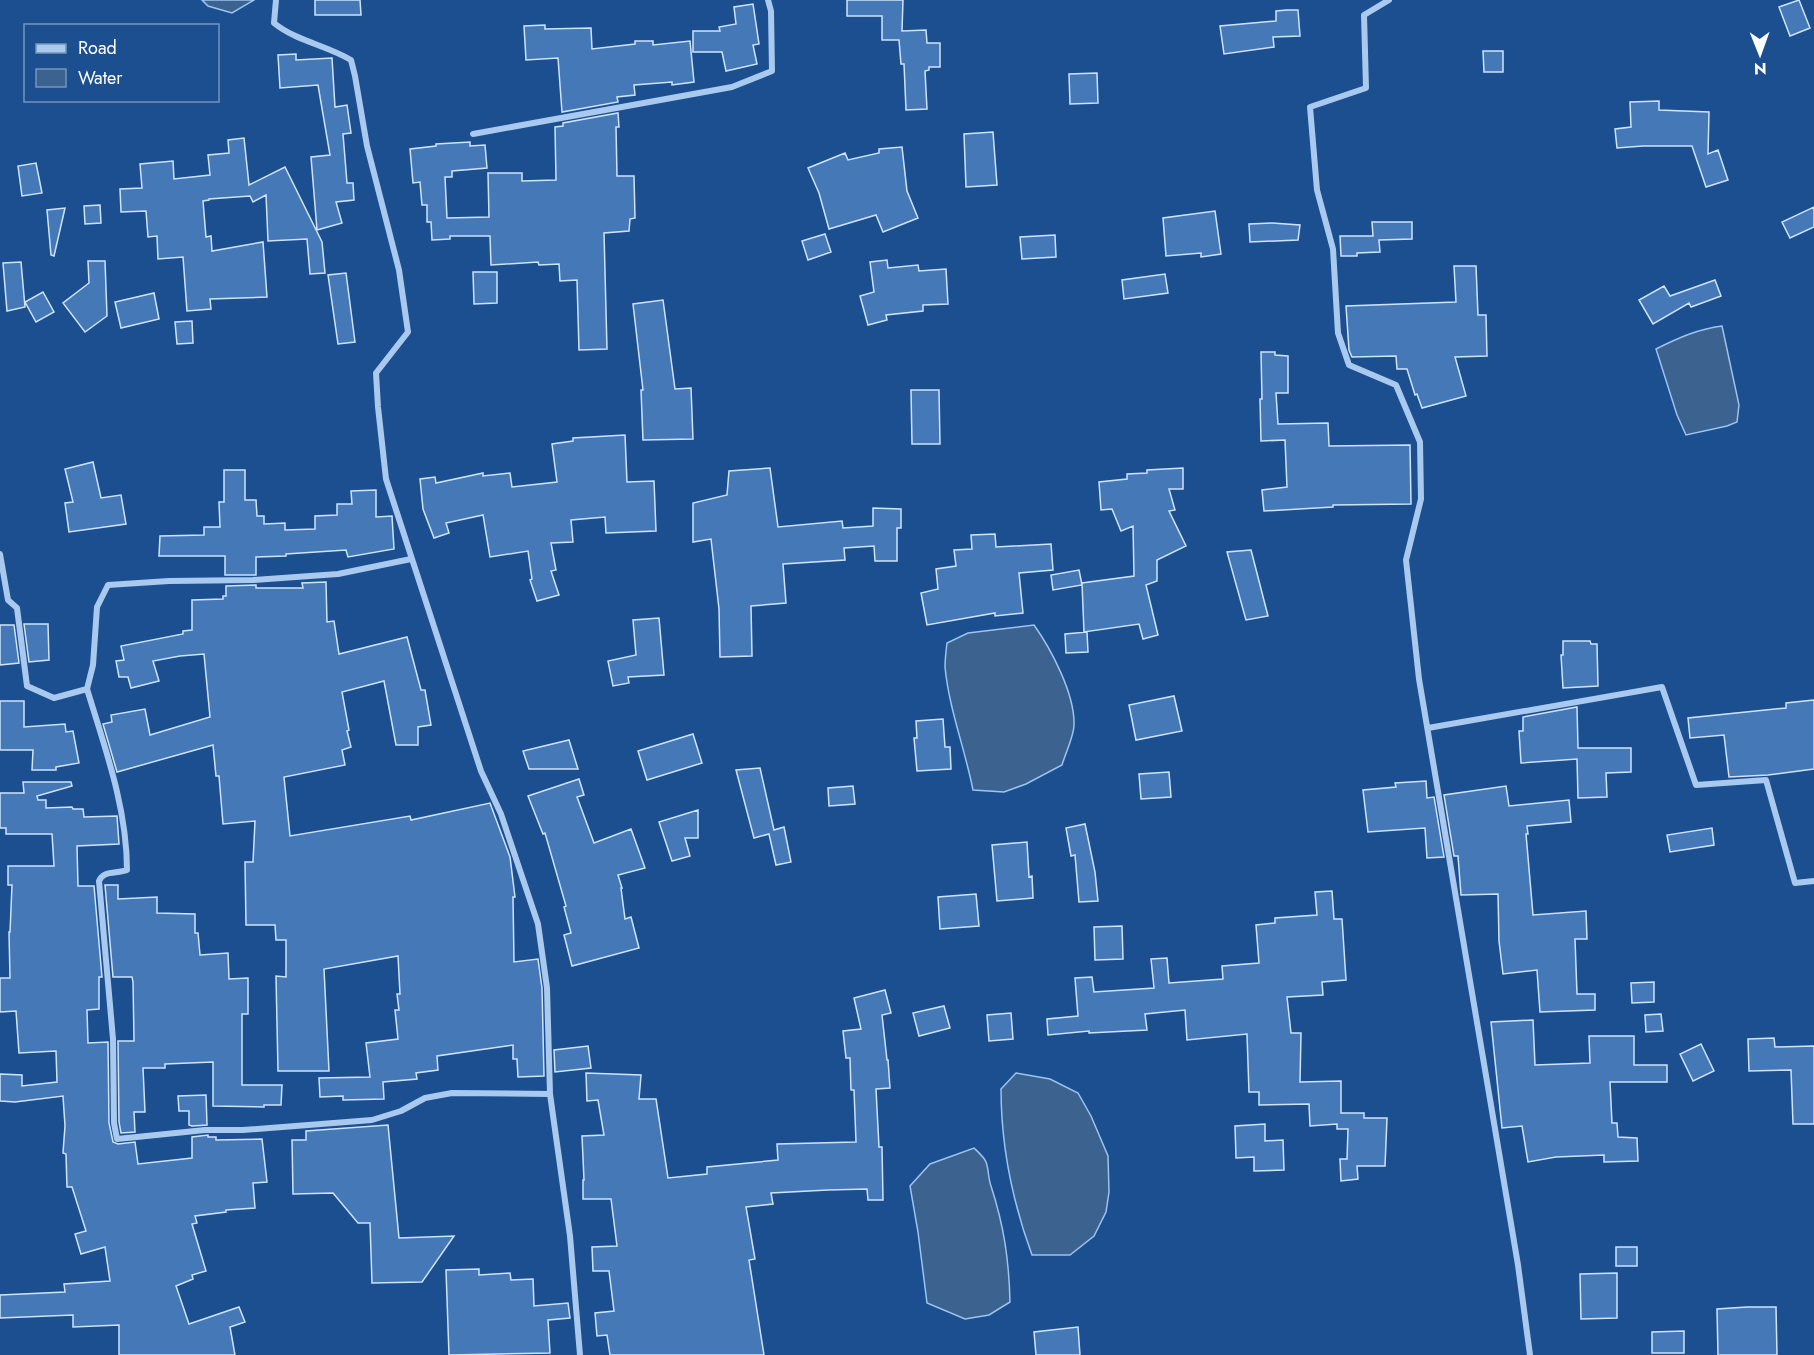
<svg xmlns="http://www.w3.org/2000/svg" width="1814" height="1355" viewBox="0 0 1814 1355" font-family="Jost,sans-serif">
<style>
.water{fill:#3c6290;stroke:#9cc4f0;stroke-width:1.5}
.building{fill:#4478b7;stroke:#cfe3fa;stroke-width:1.5}
.lines{fill:none;stroke-linecap:round;stroke-linejoin:round}
.street{stroke:#a9c9ee;stroke-width:6}
</style>
<rect width="100%" height="100%" fill="#1b4f8f"/>
<!-- water -->
<path class="water" d="M202,0H254L232,13L208,6Z
M1722,326L1739,405L1737,422L1727,426L1686,435L1677,415L1656,349C1678,338 1698,329 1722,326Z
M1034,625C1051,649 1075,694 1074,725C1074,736 1065,754 1062,765L1026,784L1004,792L973,790C965,749 949,709 945,667C945,659 946,651 947,643L968,633Z
M1016,1073L1050,1079L1078,1093L1091,1116L1108,1156L1109,1192L1106,1212L1094,1236L1070,1255H1032C1013,1203 1001,1145 1001,1089Z
M974,1148C978,1152 984,1157 986,1162C989,1170 988,1178 991,1186C1004,1226 1009,1260 1010,1302L989,1315L965,1319L927,1303L918,1232L910,1186L930,1164Z"/>
<!-- building -->
<path class="building" d="M315,0H360L361,15H315Z
M847,0H903L902,31L926,30L927,43H940V67H929V70L925,71L927,109L906,110L904,64H901L899,40H882V16H847Z
M1799,0L1810,28L1790,36L1779,7Z
M753,4L759,44L753,45L757,64L726,71L722,52H693V31H720L719,27L736,24L734,7Z
M1287,10H1298L1300,36L1273,37L1274,47L1224,54L1220,26L1276,21V11Z
M545,25V29L591,28L592,49L635,44V41H653V45L690,41L694,82L672,85V82L634,85L635,95L617,97L618,102L562,112L558,58L526,60L524,26Z
M1483,51H1503V72H1484Z
M296,54V60L332,58L335,107L347,105L351,133L343,134L347,183H353L354,200L336,202L342,223L317,230L311,157L330,155L318,85L280,88L278,55Z
M1097,73L1098,103L1070,104L1069,74Z
M1659,101V110L1709,112L1708,154L1718,150L1728,180L1706,187L1692,146H1643L1617,148L1615,129L1631,127L1630,102Z
M618,113L619,127H616L617,176H634L635,218L630,219L629,231L604,233L607,349L579,350L577,280L560,281L559,264L539,265L538,262L491,265L490,236H450V239L432,240L431,222H427V205H422L420,182L413,183L410,149L436,146V144L470,142V146L485,145L487,168L452,171V177H445L447,218L489,217L488,173H522V181L556,180L555,127L563,126V123Z
M993,132L997,185L966,187L964,134Z
M244,138L249,185L285,167L322,242L325,273L310,274L307,239L268,241L266,195L253,202L250,196L209,199V200L203,201L206,237L211,236L212,251L263,242L267,297L210,299L211,309L187,311L183,257L158,259L157,236L148,237L146,211L121,212L120,189L142,188L140,164L173,161L174,179L210,175L208,155L229,153L228,140Z
M902,147L907,191L918,218L883,232L876,215L829,229L819,193L808,168L845,153L848,160L879,153V149Z
M36,163L42,193L22,196L18,166Z
M100,205L101,223L85,224L84,206Z
M1814,207V227L1790,238L1782,222Z
M65,208L54,256L51,255L47,210Z
M1215,211L1221,254L1201,257V253L1166,256L1163,218Z
M1372,222H1412V239L1379,240L1380,252L1357,253V256H1341L1340,236H1373Z
M1272,223L1300,225L1298,240L1250,242L1249,224Z
M825,234L831,252L808,260L802,241Z
M1055,235L1056,257L1022,259L1020,237Z
M887,260L888,268L918,265L919,271L946,269L948,304L923,305V311L886,315L887,320L868,325L860,296L874,292L870,262Z
M88,261H105L107,316L85,332L63,303L89,283Z
M21,262L25,307L7,311L3,263Z
M1454,266H1476L1478,315H1486L1487,356L1455,357L1466,396L1422,408L1417,394L1415,395L1407,369H1397L1396,356L1352,357L1349,350L1346,306L1456,302Z
M473,272H497V303L474,304Z
M346,273L355,342L338,344L328,275Z
M1165,274L1168,293L1124,299L1122,280Z
M1715,280L1721,296L1691,307L1689,303L1653,324L1639,300L1664,286L1670,296Z
M43,292L54,312L36,322L25,302Z
M154,293L159,319L121,328L115,302Z
M663,300L675,389L691,388L693,439L643,440L641,390H643L633,304Z
M192,321L193,343L177,344L175,322Z
M1261,352H1275V355L1288,356V393H1276L1278,424L1328,423L1329,446L1410,445L1411,504L1333,505V507L1264,511L1262,490L1287,487L1285,440L1261,441L1260,399H1262Z
M911,390H939L940,444H912Z
M625,435L627,482L654,481L656,531L606,533L605,517L571,520L573,542L551,543L556,570L551,571L559,595L537,601L530,580L532,579L528,551L490,557L483,515L446,523L449,533L434,538L423,509L420,479L435,477L436,483L483,473V476L510,473L512,487L557,482L552,444L573,441V438Z
M93,462L101,498L121,495L126,524L69,532L65,503L73,502L65,469Z
M770,468L778,527L842,521L843,528L873,526V508L901,509V528H897V561H875L874,546L844,548L845,560L783,564L786,603L751,606L752,656L720,657L719,609L711,539L693,542V503L727,495L729,471Z
M1183,468V489H1169L1175,510L1169,511L1186,546L1157,560V581L1146,585L1158,635L1143,639L1139,624L1084,632L1082,583L1134,576L1133,526L1121,531L1112,509L1101,510L1099,482L1127,479V474L1147,473V470Z
M224,470H245V500H256L257,516H264V524L285,523V530L315,529V516L337,515V504H352L351,491L376,490V517L392,516L394,549L348,557L346,550L286,554V556L256,557V575H225V556H159L160,536L204,535V527H220L219,502H224Z
M995,534L996,547L1051,544L1053,570L1019,573L1023,613L995,616V613L927,625L921,593L938,589L936,569L956,566L954,550L972,549L971,535Z
M1251,550L1268,616L1246,620L1227,552Z
M1079,570L1082,585L1053,590L1051,575Z
M326,582L327,622L334,621L339,654L407,637L421,690H425L431,725L418,727V745H396L384,681L342,692L349,730L347,731L351,747L342,750L345,765L284,777L290,836L410,816L411,820L490,803L510,857L515,897H513L514,962L538,959L542,988L544,1076L518,1077L517,1059H513V1045L437,1056L438,1070L416,1073L417,1079L383,1082L384,1099L343,1100V1096L320,1097L319,1078L370,1077L366,1043L398,1039L395,1010H399L397,994H400L398,956L324,969L329,1071H278L276,976L286,977V940H276L275,925H246L245,862H253L255,821L223,824L219,776H216L213,745L117,772L103,724L112,722L111,715L145,709L150,735L210,717L204,654L180,656L153,661L159,681L131,688L128,677H119L116,661L124,660L121,646L183,634V631L192,630V600L223,599V596H226V586L256,585V588H303L302,583Z
M659,618L664,675L628,677L629,683L613,686L608,661L636,655L633,620Z
M24,624H48L49,660L29,662Z
M0,625H14L19,663L0,665Z
M1087,632L1088,652L1066,653L1065,634Z
M1563,641H1590L1591,644H1597L1598,686L1563,688L1561,655H1563Z
M1174,696L1182,731L1136,740L1129,705Z
M1814,700V769L1768,775L1729,777L1724,735L1690,738L1688,718L1786,708V703Z
M0,701H24V727L65,724L66,732L73,731L79,763L56,767V770H32L33,750H0Z
M1577,707L1578,748H1631V772L1606,773L1607,797L1578,798L1577,759L1521,763L1519,731H1523V717Z
M943,719L945,747H950L951,769L917,771L914,738H917L916,721Z
M693,734L702,763L647,780L638,751Z
M569,740L578,769H529L523,751Z
M760,768L774,830L784,827L791,862L776,865L769,834L754,838L736,770Z
M1169,772L1171,797L1141,799L1139,774Z
M579,779L584,795L577,797L594,843L631,829L645,868L618,875L622,888H621L625,919L631,917L639,948L572,966L564,935L571,933L564,907L566,906L545,833L543,834L528,796Z
M1426,781L1427,798L1434,797L1444,857L1427,858L1425,828L1368,832L1363,790L1396,787L1395,783Z
M23,782H71L72,786L37,796L38,800H46V808L72,807L73,809H83L84,817L117,816L119,844L77,846L78,886H94L102,977H99V1009L87,1010L88,1043L108,1042L109,1123L113,1142L118,1144L135,1142L138,1164L192,1158V1137L208,1135V1137H216V1140L262,1139L267,1182L253,1183L255,1208L226,1210V1212L195,1216L197,1223L192,1224L206,1271L192,1275L193,1279L176,1286L189,1324L239,1307L245,1322L230,1327L235,1355H119V1325L73,1327V1315L0,1318V1295L65,1292L64,1284L110,1281L105,1247L81,1254L75,1234L86,1231L72,1187H67L66,1154L63,1153L65,1126L63,1096L15,1102L0,1101V1074L22,1075V1086L57,1082L56,1051L19,1053L16,1011L0,1012V978H10L9,932H10L12,885H8V866H54L52,834H6V828H0V793H24Z
M853,786L855,804L829,806L828,788Z
M1506,786L1509,806L1569,800L1571,822L1527,826L1528,834H1526L1533,915L1586,911L1587,939H1575L1577,994H1595V1010L1540,1012L1537,970L1503,974L1499,941L1498,894L1461,895L1458,856H1454L1444,795Z
M698,810V838H685L690,856L672,861L659,822Z
M1085,824L1095,872L1098,901L1079,902L1075,855L1071,856L1066,828Z
M1712,828L1714,845L1670,852L1667,835Z
M1027,842L1029,877L1032,876L1033,898L997,901L992,845Z
M105,885H118V899L157,897V913L195,914V933H198L200,955L228,953L229,979L248,978V1014H242V1085H282L281,1105H264V1107L213,1106V1062L165,1064V1068H143L145,1112H134L135,1132L121,1133L119,1122L118,1041H134L133,982L132,977H113Z
M1332,891L1334,919H1342L1346,980L1322,982L1323,995L1287,997L1291,1033H1301L1300,1082L1341,1081V1113H1364V1118H1387L1385,1166H1357L1358,1179L1341,1181L1340,1159H1347L1348,1129H1337V1124L1310,1126L1309,1104L1259,1105V1092H1249L1247,1034L1187,1040L1185,1010L1145,1014L1147,1030L1089,1033V1031L1048,1035L1047,1019L1078,1016L1075,978L1092,977L1094,992L1154,988L1151,959L1167,958L1169,983L1223,979L1222,966L1259,963L1256,925L1275,923V918L1317,915L1315,892Z
M976,894L979,926L940,929L938,897Z
M1122,926L1123,959L1095,960L1094,927Z
M1654,982V1002L1632,1003L1631,983Z
M885,990L891,1013L882,1015L887,1060H888L890,1088L876,1089L879,1147H882L883,1200H868L867,1189L828,1190L771,1193L773,1204L746,1207L755,1259L749,1260L764,1355H610L607,1335L597,1336L595,1313L614,1311L609,1271H593L592,1247L617,1246L611,1199H583V1180H584L582,1136L604,1135L598,1100L587,1101L586,1073L641,1075L639,1099H656L668,1178L707,1174V1167L778,1160L777,1144L856,1142L854,1090H851L850,1058H846L843,1031L861,1029L854,998Z
M944,1006L950,1028L919,1036L913,1013Z
M1011,1013L1013,1039L989,1041L987,1015Z
M1661,1014L1663,1031L1646,1032L1645,1015Z
M1533,1020L1535,1065L1590,1063L1589,1036H1634V1065H1667V1082H1610L1612,1123H1617L1618,1137L1637,1138L1638,1161L1604,1162V1155L1556,1157L1528,1162L1522,1126L1502,1128L1491,1022Z
M1774,1038L1775,1047L1814,1046V1124H1793L1791,1070L1749,1071L1748,1039Z
M1701,1044L1714,1071L1693,1081L1680,1054Z
M588,1046L591,1068L555,1072L554,1050Z
M206,1095L207,1125L192,1126L189,1125V1111H179L178,1096Z
M1265,1124V1141L1283,1140L1284,1170L1254,1171V1157L1236,1158L1235,1126Z
M388,1125L399,1238L454,1236L422,1282L372,1283L370,1223H358L333,1193L293,1194L292,1140H306V1131Z
M1616,1247H1637V1266H1616Z
M479,1269V1275L510,1273L511,1280L533,1279L534,1306L568,1303L570,1318L548,1320L550,1353L449,1355L446,1270Z
M1617,1273V1318L1581,1319L1580,1274Z
M1747,1307H1776L1777,1355H1718L1717,1309Z
M1078,1327L1080,1355H1036L1034,1332Z
M1684,1331V1353H1652V1332Z"/>
<g class="lines">
<!-- street -->
<path class="street" d="M276,0L274,23C296,41 326,45 351,60L355,76L367,146L399,270L408,332L376,373L378,407L386,479L481,771L501,814L538,924L547,988L550,1094L570,1236L580,1355
M1389,0L1364,15L1366,88L1310,107L1317,190L1333,249L1338,333L1349,365L1396,385L1420,442L1421,499L1406,560L1419,679L1518,1265L1530,1355
M473,134L732,87L772,71L771,11L768,0
M0,554L8,600L17,608L27,686L54,698L87,689L93,665L97,607L108,585L169,581L253,580L338,574L411,559
M87,689C105,748 127,808 127,870C117,874 103,870 99,881L113,1039L114,1123L117,1139L205,1130H243L372,1120L401,1111L425,1098L452,1093L550,1094
M1428,728L1662,687L1696,785L1766,780L1795,883L1814,881"/>
</g>
<!-- legend -->
<rect x="24" y="24" width="195" height="78" fill="#1b4f8f" stroke="#7695bc" stroke-width="1.5"/>
<rect x="36" y="44" width="30" height="9" fill="#a9c9ee" stroke="#7695bc" stroke-width="1.5"/>
<text x="78" y="54" font-size="18" fill="#ffffff">Road</text>
<rect x="36" y="69" width="30" height="18" fill="#3c6290" stroke="#7695bc" stroke-width="1.5"/>
<text x="78" y="84" font-size="18" fill="#ffffff">Water</text>
<!-- north arrow -->
<g transform="translate(1760 54) rotate(179)" stroke="#1b4f8f" stroke-width="4.5" paint-order="stroke">
<path d="M0-4.5L10 22L0 15L-10 22Z" fill="#ffffff"/>
<text y="-9" font-size="16" font-weight="bold" text-anchor="middle" fill="#ffffff">N</text>
</g>
</svg>
